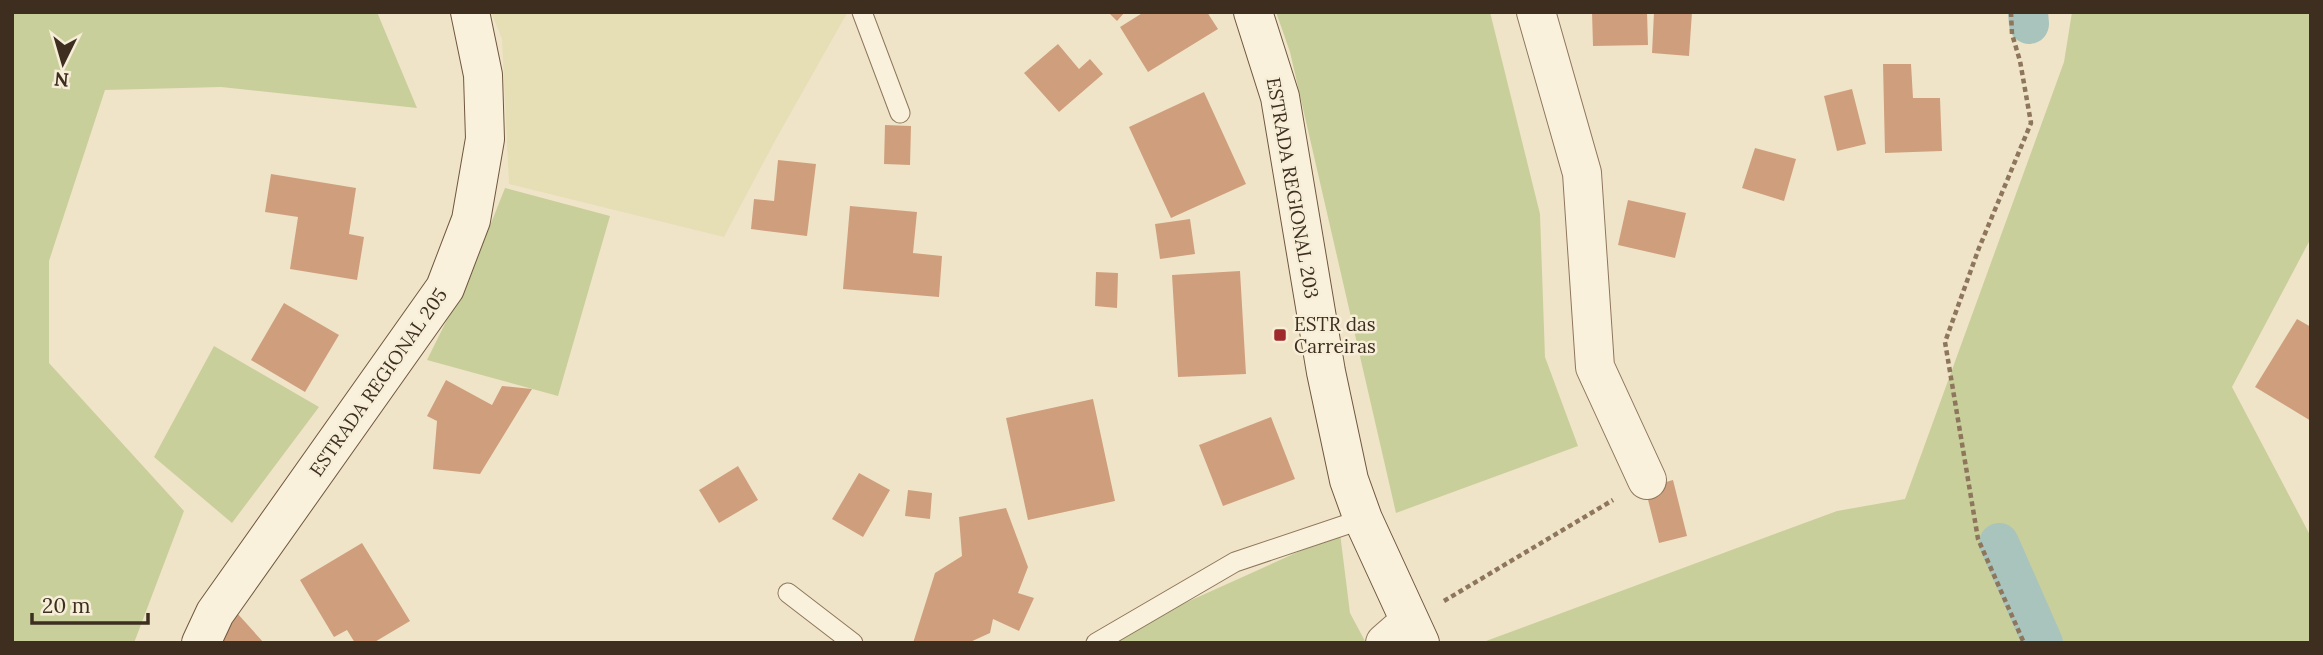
<svg xmlns="http://www.w3.org/2000/svg" width="2323" height="655" viewBox="0 0 2323 655" font-family="Lora,serif">
<style>
.farmland{fill:#e6deb5}
.green{fill:#c9cf9b}
.lines{fill:none;stroke-linecap:round;stroke-linejoin:round}
.canal{stroke:#a9c4bc;stroke-width:40}
.building{fill:#cf9f7d}
.service-casing{stroke:#8d765c;stroke-width:21}
.minor-casing{stroke:#8d765c;stroke-width:40}
.secondary-casing{stroke:#6f573f;stroke-width:40}
.path{stroke:#8d765c;stroke-width:4.5;stroke-dasharray:5 3.5;stroke-linecap:butt}
.service{stroke:#faf1dc;stroke-width:19}
.minor{stroke:#faf1dc;stroke-width:38}
.secondary{stroke:#faf1dc;stroke-width:38}
.poi-dot{fill:#9e2a2b;stroke:#f7eed8;stroke-width:2.5}
.labels{text-anchor:middle;dominant-baseline:central;stroke-width:5;stroke-linejoin:round;paint-order:stroke}
.street-label{font-size:19px;fill:#3d2e20;stroke:#f7eed8}
.poi-label{font-size:19px;fill:#3d2e20;stroke:#f7eed8;text-anchor:start}
</style>
<rect width="100%" height="100%" fill="#f0e4c8"/>
<!-- farmland -->
<path class="farmland" d="M491,12H845L846,15L776,139L724,237L509,184L502,39Z"/>
<!-- green -->
<path class="green" d="M12,12H377L417,108L221,87L105,90L49,261V363L184,511L134,643H12Z
M1276,12H1490L1540,214L1545,357L1578,446L1396,513L1290,52Z
M2072,12H2311V238L2232,387L2311,537V643H1488L1486,641L1837,511L1905,499L2064,62Z
M505,188L610,216L558,396L427,360L476,261Z
M214,346L319,407L232,523L154,457Z
M1340,533L1350,613L1366,643H1096Z"/>
<g class="lines">
<!-- canal -->
<path class="canal" d="M2028,12L2029,24
M1999,543L2043,643"/>
</g>
<!-- building -->
<path class="building" d="M1108,12H1125L1117,21Z
M1144,12H1207L1218,29L1148,72L1120,27Z
M1592,12H1647L1648,45L1593,46Z
M1654,12H1692L1689,56L1652,53Z
M1058,44L1079,69L1090,59L1103,74L1059,112L1024,73Z
M1883,64H1911L1913,98H1940L1942,151L1885,153Z
M1852,89L1866,144L1837,151L1824,96Z
M1204,92L1246,184L1171,218L1129,127Z
M885,125L911,126L910,165L884,164Z
M1755,148L1796,159L1784,201L1742,188Z
M778,160L816,164L807,236L751,229L754,199L774,201Z
M271,174L356,188L349,234L364,237L357,280L290,269L298,217L265,212Z
M1628,200L1686,213L1675,258L1618,245Z
M850,206L917,212L913,253L942,256L939,297L843,289Z
M1190,219L1195,254L1160,259L1155,224Z
M1240,271L1246,374L1178,377L1172,275Z
M1096,272L1118,273L1117,308L1095,306Z
M284,303L339,335L305,392L251,360Z
M2297,319L2311,327V421L2255,387Z
M446,380L492,405L502,386L532,389L480,474L433,469L437,421L427,416Z
M1093,399L1115,501L1028,520L1006,418Z
M1271,417L1295,479L1223,506L1199,445Z
M738,466L758,500L719,523L699,490Z
M859,473L890,490L863,537L832,519Z
M1673,480L1687,536L1659,543L1645,488Z
M908,490L932,493L930,519L905,516Z
M1006,508L1028,567L1018,593L1034,598L1019,631L993,619L990,633L968,643H913L935,573L962,556L959,517Z
M362,543L410,621L373,643H355L347,630L334,637L300,580Z
M237,613L264,643H225L215,632Z"/>
<g class="lines">
<!-- service casing -->
<g class="service-casing">
<path id="service" d="M862,12L900,113
M788,593L853,643
M1096,643L1235,562L1363,519"/>
</g>
<!-- minor casing -->
<g class="minor-casing">
<path id="minor" d="M1536,12L1582,173L1595,367L1647,480
M1385,643L1409,622"/>
</g>
<!-- secondary casing -->
<g class="secondary-casing">
<path id="secondary" d="M1253,12L1280,97L1326,372L1349,480L1363,519L1420,643
M201,643L215,613L445,288L471,220L485,139L483,75L470,12"/>
</g>
<!-- path -->
<path class="path" d="M2011,12L2012,34L2020,61L2031,123L1979,248L1945,342L1978,539L2024,643
M1444,601L1613,500"/>
<!-- service -->
<use href="#service" class="service"/>
<!-- minor -->
<use href="#minor" class="minor"/>
<!-- secondary -->
<use href="#secondary" class="secondary"/>
</g>
<!-- markers -->
<rect class="poi-dot" x="1273" y="328" width="14" height="14" rx="3.5"/>
<g class="labels">
<!-- street labels -->
<g class="street-label">
<text transform="translate(1293 188) rotate(80)">ESTRADA REGIONAL 203</text>
<text transform="translate(378 382) rotate(-55)">ESTRADA REGIONAL 205</text>
</g>
<!-- poi labels -->
<g class="poi-label">
<text x="1294" y="324">ESTR das<tspan x="1294" dy="22">Carreiras</tspan></text>
</g>
</g>
<!-- border -->
<rect width="2323" height="655" fill="none" stroke="#3d2e20" stroke-width="28"/>
<!-- north arrow -->
<g transform="translate(63 63) rotate(185)" stroke="#f7eed8" stroke-width="5" paint-order="stroke">
<path d="M0-5L12 26L0 18L-12 26Z" fill="#3d2e20"/>
<text y="-10" font-size="19" font-weight="bold" text-anchor="middle" fill="#3d2e20">N</text>
</g>
<!-- scale -->
<path d="M32 613v10h116v-10" fill="none" stroke="#3d2e20" stroke-width="3.5"/>
<text x="42" y="613" font-size="21" fill="#3d2e20" stroke="#f7eed8" stroke-width="5" paint-order="stroke">20 m</text>
</svg>
